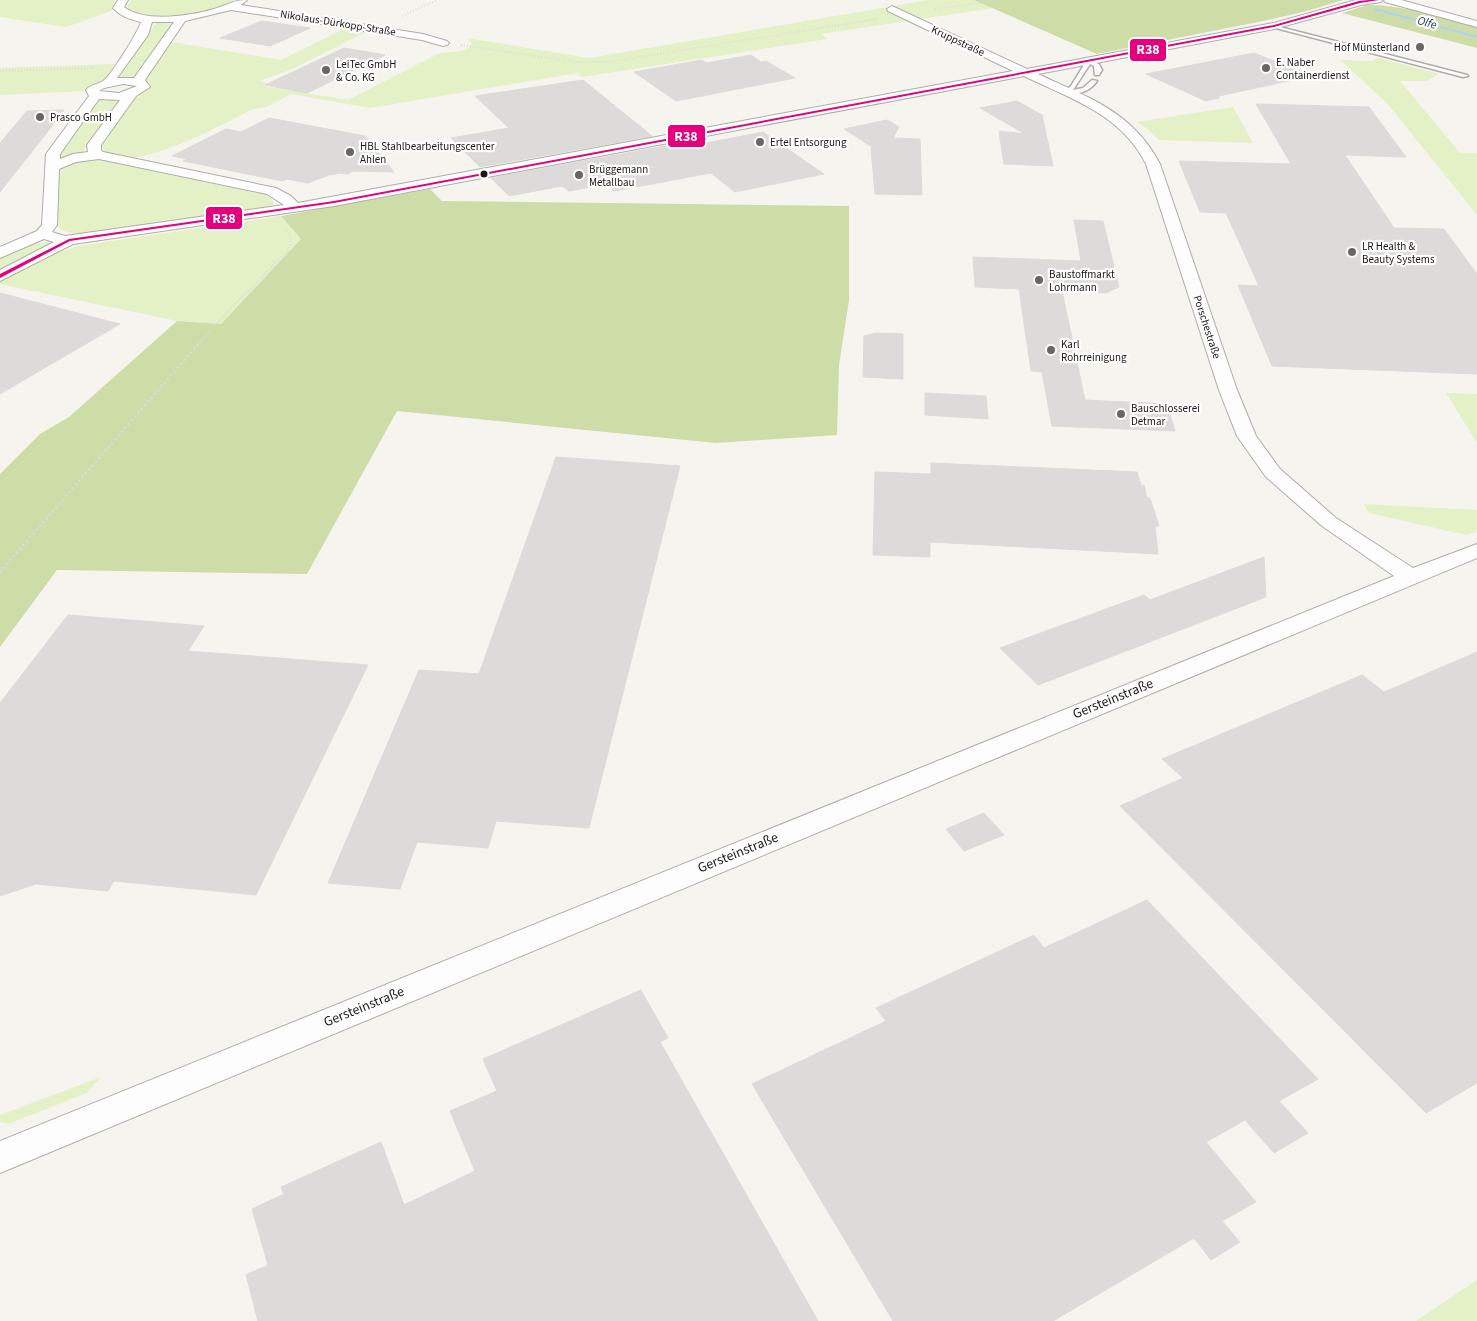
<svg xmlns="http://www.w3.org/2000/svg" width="1477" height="1321" viewBox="0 0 1477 1321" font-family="'Source Sans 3',sans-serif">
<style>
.green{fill:#e4f0c5}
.forest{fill:#cedca8}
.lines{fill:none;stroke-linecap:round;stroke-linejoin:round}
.stream{fill:#aad3f7;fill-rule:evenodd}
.building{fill:#dcdbda;stroke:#dcdbda}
.lane-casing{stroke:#aeada9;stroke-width:3}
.street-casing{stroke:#aeada9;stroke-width:2}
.path-far1{stroke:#dcdbda;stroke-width:2;stroke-dasharray:1 2;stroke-linecap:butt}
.path{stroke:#dcdbda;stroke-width:2.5;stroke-dasharray:2 3;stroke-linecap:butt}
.lane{fill:#fefdfd;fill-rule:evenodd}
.street{fill:#fefdfd;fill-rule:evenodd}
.bus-1-casing{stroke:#fff;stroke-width:3}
.bus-1{fill:#e5007d;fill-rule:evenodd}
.poi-dot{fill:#686662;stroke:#fff;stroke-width:2}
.bus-dot{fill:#1b1916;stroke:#fff;stroke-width:2}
.labels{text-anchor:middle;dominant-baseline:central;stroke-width:4.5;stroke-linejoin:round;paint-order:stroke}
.far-street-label{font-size:11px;fill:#1b1916;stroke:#fff}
.far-poi-label{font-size:11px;fill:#1b1916;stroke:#fff;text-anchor:start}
.far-water-label{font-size:12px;font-style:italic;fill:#1a3a55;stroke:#fff}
.street-label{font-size:14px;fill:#1b1916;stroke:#fff}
.line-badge{stroke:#fff;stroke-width:2}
.badge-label{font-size:14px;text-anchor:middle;font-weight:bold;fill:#fff}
</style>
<rect width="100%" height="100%" fill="#f6f4ef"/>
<!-- green -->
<path class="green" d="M0,0H115L111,11L66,27L0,17Z
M131,0H234C219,15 140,26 127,7Z
M929,0H973L993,8L821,34L827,39L582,77L577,73L370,108L291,94L266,107L251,110C230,120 109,189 101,142L134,95L147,89L148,85L143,82L171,42L281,60L344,29L366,32L290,70L259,81L267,83L263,86L348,100L440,53L462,51L469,48L472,43L467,38L589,58Z
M176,21L134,79L114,80L157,22Z
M1378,58L1439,74L1427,81H1400L1460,153H1477V215L1387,103L1340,60L1372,61Z
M115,64L103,83L88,91L0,95V68Z
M100,99H120L81,154L58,159L61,150Z
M1233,107L1253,143L1159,140L1150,131L1137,122Z
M99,160L266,195L272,199L274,204L269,209L91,233C78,233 65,235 56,225L58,172C70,163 84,161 99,160Z
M281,216L301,239L221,324L177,321L0,284V281L50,255L78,246Z
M49,242L52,244L0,272V257L31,244Z
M1446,393L1477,394V443Z
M1364,504L1477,510V531L1467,535L1369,513Z
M101,1077L87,1093L8,1124L0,1122V1115Z
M1477,1280V1321H1416Z"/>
<!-- forest -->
<path class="forest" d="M974,0H1343L1307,11L1263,21L1097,54Z
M1368,5C1405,5 1441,18 1477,27V48L1342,13Z
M430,189L442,201L849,206V300L839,365L837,435L716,443L397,411L307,574L57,570L0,647V474L40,434L69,417L177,321L221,324L301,239L281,216Z"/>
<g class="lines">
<!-- stream -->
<path class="stream" d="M1375,8L1477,36V38L1375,10Z"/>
</g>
<!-- building -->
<path class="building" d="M262,21L310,28L270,46L220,38Z
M344,48L385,55L307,93L265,85Z
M1254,53L1312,76L1219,96V98L1206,101L1146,74Z
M751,55L761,62L766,61L795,78L676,101L634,72L702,60L706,63Z
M583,80L652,136L480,167L451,138L509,128L475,96Z
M1017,101L1042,115L1053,166L1004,164L999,131L1025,134L980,108Z
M1256,104L1369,107L1406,157L1345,155L1394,228L1444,229L1477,274V374L1272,366L1238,285L1259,286L1226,213L1200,212L1179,161L1291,164Z
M64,110L49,130L0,192V143L27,111Z
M269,118L365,136L394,172L352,171L348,174L340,173L329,175L308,183L287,179L282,181L183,161L187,159L172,156L226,129L241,132Z
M887,120L899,127L893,138L920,139L922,195L875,194L871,148H874L844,129Z
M763,132L824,174L735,192L711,173L614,191L606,184L569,191L562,186L509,196L491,178L665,146L670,150Z
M1074,220L1103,221L1119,287L1106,293L1062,291L1085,400L1167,404L1175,431L1052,426L1042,372L1031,371L1019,289L975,287L973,257L1081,261Z
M0,293L120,324L0,394Z
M876,333L903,334V379L863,377L864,336Z
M925,393L986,396L988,419L925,415Z
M556,457L680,466L589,828L496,821L488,848L417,842L400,889L328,883L419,670L479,674Z
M931,463L1137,472L1141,485H1144L1147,498H1150L1159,526H1155L1158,554L930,542V557L873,555L875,472L931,474Z
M1264,557L1266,597L1038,685L1000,648L1144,595L1150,600Z
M68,615L204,626L188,651L368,665L256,895L114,881L108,891L36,884L0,896V703Z
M1477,652V1083L1426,1113L1120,806L1183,778L1162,759L1362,675L1384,692Z
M984,813L1004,835L964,851L946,829Z
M1147,900L1318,1079L1279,1101L1308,1133L1274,1153L1245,1120L1206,1142L1256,1202L1222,1221L1240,1242L1211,1260L1194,1238L1053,1321H893L752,1084L886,1021L876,1008L1034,935L1044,948Z
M641,990L668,1038L660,1042L818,1321H258L246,1275L268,1265L252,1209L284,1194L281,1187L381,1142L404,1205L475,1171L450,1111L497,1091L483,1059Z"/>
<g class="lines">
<!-- lane casing -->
<g class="lane-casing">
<path id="lane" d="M1272,25L1467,75L1468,76L1463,77L1272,27Z
M1087,60L1099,64L1102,70L1099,75H1095L1094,66L1090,64L1073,90L1083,88L1092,80L1097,81C1089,92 1078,95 1065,93L1064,92L1071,86Z"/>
</g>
<!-- street casing -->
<g class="street-casing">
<path id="street" d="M118,0H128L124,7C145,23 190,16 214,9C227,5 233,0 247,0L241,5L423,34L447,41L449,43L447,45L443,46L422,40L231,10L185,21L145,80L150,87L136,96L101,145V150L103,152L276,188L291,196L298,203L1013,71L888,11L887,9L892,6L1027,69L1274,23L1356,0H1382L1381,2L1361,5L1274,29L1038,74C1089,98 1132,111 1160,164L1237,390L1256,436L1280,469L1336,518L1413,568L1477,544V558L0,1173V1141L1394,576L1322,526L1266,477L1237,436L1219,390L1146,164C1121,114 1071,99 1024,76L334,206L73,244L0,281V270L54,242L44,239L0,258V247L37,231L42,225L46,154L89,96L86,90C91,84 97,85 103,81C111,76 138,32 141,22C130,19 121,17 113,8ZM152,22H174L134,78H117L148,35ZM123,84L137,86L119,93L99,91L104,88ZM99,99L120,100L87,145L88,152L73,154L60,159V154ZM99,159L267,194L284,205L65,236L52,232L57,225L59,169L76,162Z
M1384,0H1401L1477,21V27L1385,2Z"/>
</g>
<!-- path-far1 -->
<path class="path-far1" d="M935,9L997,0
M402,16L437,0
M461,45L575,62H608L877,19
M0,71L94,68
M199,344L226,313L288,251L291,238L285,227"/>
<!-- path -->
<path class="path" d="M0,572L200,342"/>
<!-- lane -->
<use href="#lane" class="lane"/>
<!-- street -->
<use href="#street" class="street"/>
<!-- bus-1 casing -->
<g class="bus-1-casing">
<path id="bus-1" d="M1369,0H1379L1360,3L1274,27L334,203L70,241L0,278V274L69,239L334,201L1274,25L1359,1Z"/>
</g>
<!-- bus-1 -->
<use href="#bus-1" class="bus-1"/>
</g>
<!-- markers -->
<g class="poi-dot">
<circle cx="1420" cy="47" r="5"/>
<circle cx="1266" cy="68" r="5"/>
<circle cx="326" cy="70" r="5"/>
<circle cx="40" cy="117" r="5"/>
<circle cx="760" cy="142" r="5"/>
<circle cx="350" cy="152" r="5"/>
<circle cx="579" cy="175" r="5"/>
<circle cx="1352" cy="252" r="5"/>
<circle cx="1039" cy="280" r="5"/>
<circle cx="1051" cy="350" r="5"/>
<circle cx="1121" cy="414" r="5"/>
</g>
<circle class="bus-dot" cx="484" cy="174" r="4.5"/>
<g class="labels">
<!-- far-street labels -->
<g class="far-street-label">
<text transform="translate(338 23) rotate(9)">Nikolaus-Dürkopp-Straße</text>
<text transform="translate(958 41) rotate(25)">Kruppstraße</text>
<text transform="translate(1207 327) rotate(72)">Porschestraße</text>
</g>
<!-- far-poi labels -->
<g class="far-poi-label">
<text x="1410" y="47" text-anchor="end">Hof Münsterland</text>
<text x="1276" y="62">E. Naber<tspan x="1276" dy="13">Containerdienst</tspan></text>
<text x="336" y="64">LeiTec GmbH<tspan x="336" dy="13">&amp; Co. KG</tspan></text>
<text x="50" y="117">Prasco GmbH</text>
<text x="770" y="142">Ertel Entsorgung</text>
<text x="360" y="146">HBL Stahlbearbeitungscenter<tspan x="360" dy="13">Ahlen</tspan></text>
<text x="589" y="169">Brüggemann<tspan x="589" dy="13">Metallbau</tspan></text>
<text x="1362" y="246">LR Health &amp;<tspan x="1362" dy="13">Beauty Systems</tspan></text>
<text x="1049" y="274">Baustoffmarkt<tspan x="1049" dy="13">Lohrmann</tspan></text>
<text x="1061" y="344">Karl<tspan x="1061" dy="13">Rohrreinigung</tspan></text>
<text x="1131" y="408">Bauschlosserei<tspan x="1131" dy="13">Detmar</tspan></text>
</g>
<!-- far-water labels -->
<g class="far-water-label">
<text transform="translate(1427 23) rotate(15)">Olfe</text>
</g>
<!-- street labels -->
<g class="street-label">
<text transform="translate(1113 699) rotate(-22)">Gersteinstraße</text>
<text transform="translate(738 853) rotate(-22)">Gersteinstraße</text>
<text transform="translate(364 1007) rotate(-22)">Gersteinstraße</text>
</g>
</g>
<g class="line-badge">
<rect x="1129" y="38" width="38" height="24" rx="5" fill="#e5007d"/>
<rect x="667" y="124" width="39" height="24" rx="5" fill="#e5007d"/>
<rect x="205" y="206" width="38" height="24" rx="5" fill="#e5007d"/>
</g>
<g class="badge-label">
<text x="1148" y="54">R38</text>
<text x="686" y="141">R38</text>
<text x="224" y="223">R38</text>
</g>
</svg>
